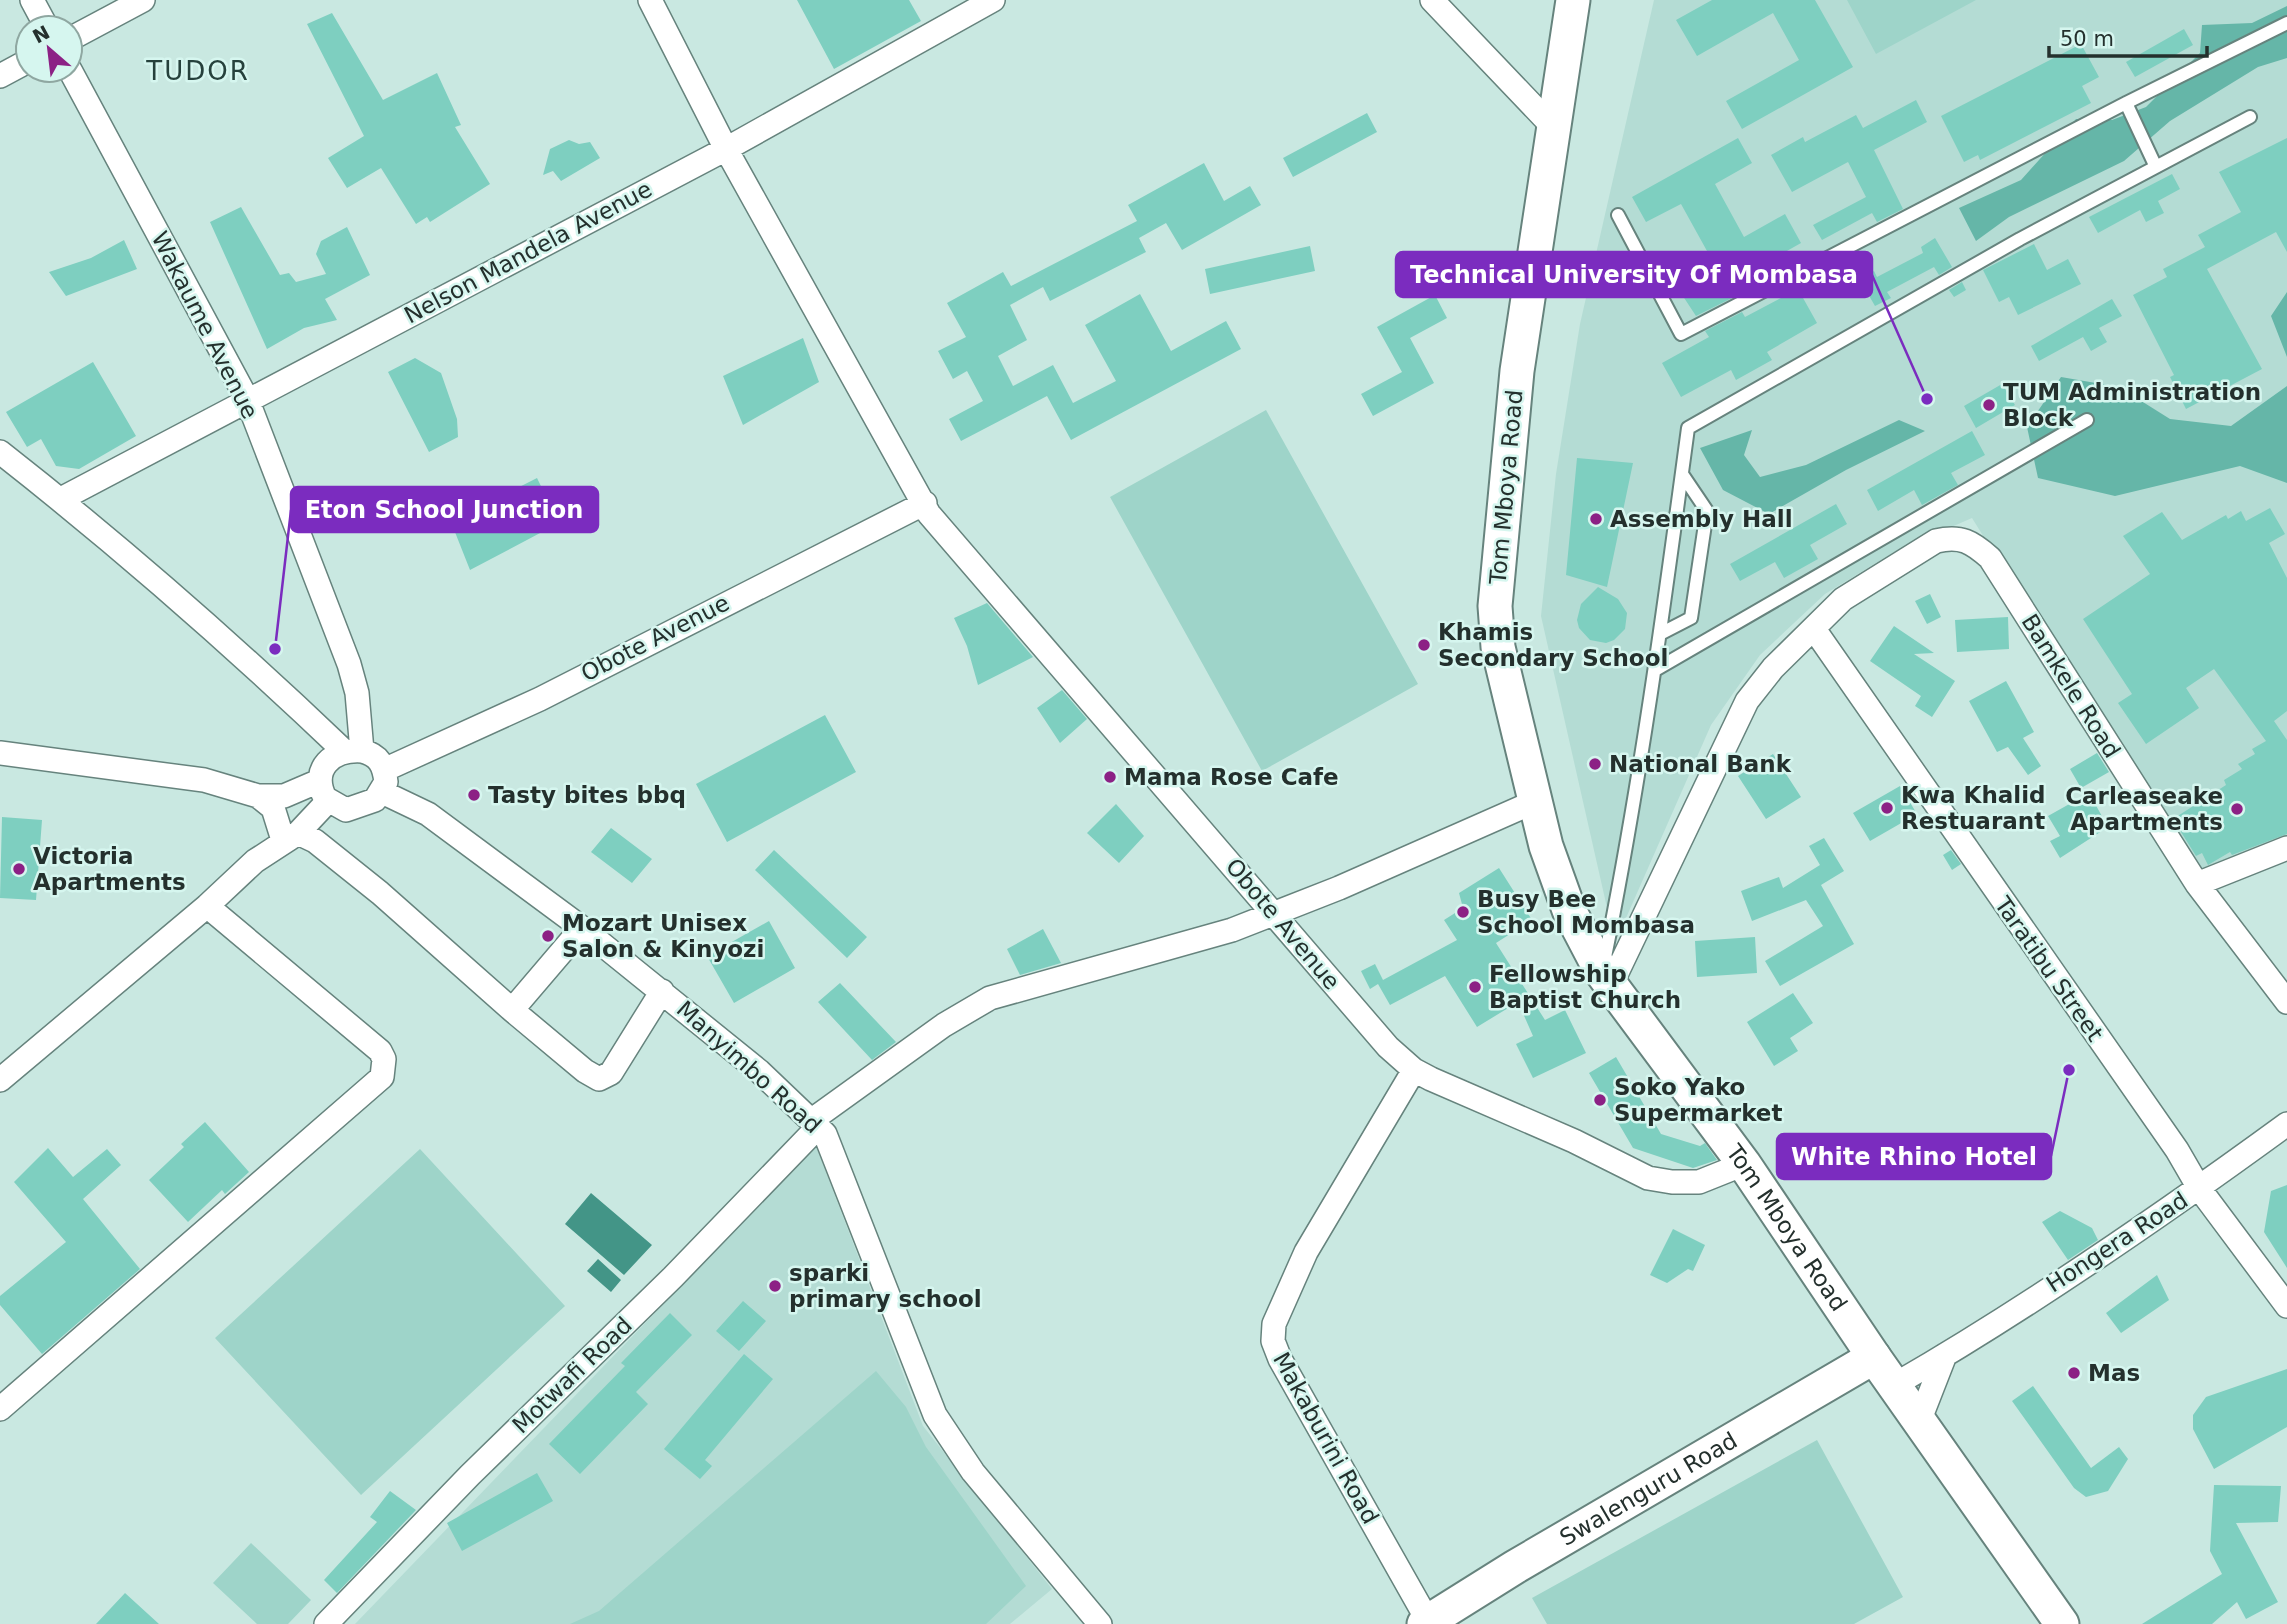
<svg xmlns="http://www.w3.org/2000/svg" width="2287" height="1624" viewBox="0 0 2287 1624" font-family="'DejaVu Sans',sans-serif">
<style>
.built{fill:#b4dcd4}
.green{fill:#9ed4c9}
.forest{fill:#65b6a8}
.water{fill:#439587}
.building{fill:#7ecfc0}
.lines{fill:none;stroke-linecap:round;stroke-linejoin:round}
.lane-casing{stroke:#66837d;stroke-width:16}
.street-casing{stroke:#66837d;stroke-width:26}
.secondary-casing{stroke:#66837d;stroke-width:37}
.lane{stroke:#fff;stroke-width:12}
.street{stroke:#fff;stroke-width:23}
.secondary{stroke:#fff;stroke-width:33}
.poi-dot{fill:#8c2185;stroke:#d6f6ef;stroke-width:2.5}
.labels{text-anchor:middle;dominant-baseline:central;stroke-width:5;stroke-linejoin:round;paint-order:stroke}
.street-label{font-size:23px;fill:#24302d;stroke:#d6f6ef}
.poi-label{font-size:23px;font-weight:bold;fill:#24302d;stroke:#d6f6ef;text-anchor:start}
.quarter-label{font-size:26px;letter-spacing:2px;fill:#26413c;stroke:#d6f6ef}
.leader{fill:none;stroke:#7b2cbf;stroke-width:2.5}
.callout-dot{fill:#7b2cbf;stroke:#d6f6ef;stroke-width:2.5}
.callout{fill:#7b2cbf;stroke:#7b2cbf;stroke-width:2.5}
.callout-label{font-size:24px;text-anchor:middle;font-weight:bold;fill:#fff}
</style>
<rect width="100%" height="100%" fill="#c9e8e1"/>
<!-- built -->
<path class="built" d="M1654,0H2287V844L2198,881L1972,518L1894,552L1825,594L1760,655L1711,725L1615,943L1541,616L1556,474L1580,324Z
M816,1146L923,1426L1052,1589L1010,1624H355Z"/>
<!-- green -->
<path class="green" d="M1847,0H1976L1876,54Z
M1266,410L1418,684L1262,771L1110,497Z
M420,1149L565,1306L361,1495L215,1338Z
M876,1371L906,1407L926,1447L1026,1586L986,1624H570L599,1611Z
M1817,1440L1903,1597L1854,1624H1547L1532,1598Z
M251,1543L311,1600L288,1624H257L213,1583Z"/>
<!-- forest -->
<path class="forest" d="M2287,6V58L2258,67L2170,121L2124,161L2009,217L1976,241L1959,208L2021,180L2076,119L2112,120L2146,107L2200,53L2202,25L2252,23Z
M2287,292V357L2271,316Z
M2061,377L2119,387L2170,419L2231,426L2287,386V483L2240,466L2115,496L2038,478L2027,427Z
M1899,420L1925,431L1846,470L1769,514L1723,490L1700,448L1752,430L1744,455L1760,477L1806,465Z"/>
<!-- water -->
<path class="water" d="M591,1193L652,1245L624,1275L565,1224Z
M598,1259L621,1280L611,1292L587,1271Z"/>
<!-- building -->
<path class="building" d="M797,0H909L921,21L834,69Z
M1712,0H1815L1853,67L1742,129L1726,101L1799,60L1773,13L1697,56L1676,20Z
M332,13L383,100L437,73L461,125L455,127L490,184L430,222L427,217L416,224L381,168L347,188L328,158L364,136L307,24Z
M2184,29L2193,45L2135,77L2126,62Z
M2081,44L2099,77L2082,86L2091,103L1980,160L1978,155L1964,162L1941,116Z
M1916,100L1927,122L1874,150L1903,209L1877,222L1872,213L1822,240L1813,225L1866,197L1848,162L1792,192L1771,155L1803,137L1805,142L1856,115L1863,128Z
M1367,113L1377,132L1293,177L1283,158Z
M1738,138L1752,163L1715,184L1744,237L1785,214L1801,243L1728,284L1734,297L1696,316L1673,281L1712,260L1681,204L1646,222L1632,197Z
M2287,138V252L2276,232L2207,269L2262,369L2186,409L2170,377L2174,375L2133,295L2167,277L2163,269L2205,247L2198,235L2241,212L2219,172Z
M569,140L579,144L590,142L600,158L561,181L553,171L543,175L550,149Z
M1204,163L1224,201L1250,186L1261,205L1182,250L1166,223L1139,238L1146,252L1050,301L1043,287L1010,305L1027,340L998,356L1013,386L1053,365L1073,403L1116,381L1085,325L1140,294L1171,351L1226,321L1241,349L1071,440L1047,396L961,441L949,419L983,401L967,371L953,379L938,351L966,337L947,303L1003,272L1011,286L1137,221L1128,205Z
M2172,174L2180,189L2158,201L2164,213L2146,222L2140,210L2098,233L2089,217Z
M241,207L280,275L289,273L296,282L326,274L316,254L321,241L347,227L370,275L325,299L337,320L304,328L267,349L210,222Z
M1935,238L1952,267L1939,275L1934,267L1887,292L1891,298L1875,306L1860,280L1874,271L1877,277L1923,253L1921,247Z
M124,240L137,269L66,296L49,272L91,258Z
M2034,244L2047,270L2068,259L2081,284L2018,315L2009,297L1999,302L1983,270Z
M1310,246L1315,271L1210,294L1205,269Z
M1962,282L1966,290L1954,297L1949,290Z
M1798,289L1817,323L1767,352L1772,360L1736,380L1731,370L1681,397L1662,363L1709,337L1705,331L1742,312L1745,317Z
M1435,295L1447,318L1410,338L1434,383L1373,416L1361,394L1402,372L1377,327Z
M2112,299L2122,316L2099,328L2107,342L2091,351L2083,337L2039,361L2031,346Z
M803,338L819,382L743,425L723,376Z
M415,358L441,373L457,419L458,437L429,452L388,372Z
M93,362L136,436L79,469L56,466L41,439L27,447L6,412Z
M2002,384L2015,405L1976,428L1964,406Z
M1972,431L1985,455L1951,473L1958,485L1922,505L1914,490L1878,511L1867,490Z
M1577,458L1633,463L1607,587L1566,575Z
M537,478L559,523L470,570L451,522Z
M1836,504L1847,524L1810,545L1818,559L1784,578L1775,562L1740,581L1730,564Z
M2270,508L2285,534L2269,543L2287,578V711L2274,721L2287,740V834L2232,855L2230,852L2208,865L2202,853L2196,856L2173,819L2226,785L2224,780L2242,769L2238,764L2255,754L2252,749L2266,741L2214,669L2186,688L2199,708L2146,744L2118,703L2132,694L2083,619L2150,574L2123,536L2162,512L2182,540L2226,515L2228,519L2241,511L2246,521Z
M1598,587L1618,599L1627,613L1625,629L1614,640L1606,643L1590,640L1579,628L1577,620L1581,604Z
M1930,594L1941,617L1927,624L1915,601Z
M987,603L1033,657L978,685L967,646L954,618Z
M2008,617L2009,649L1957,652L1955,620Z
M1894,626L1934,653L1914,654L1955,681L1932,717L1915,706L1921,696L1870,661Z
M2006,681L2034,732L2023,738L2041,766L2028,775L2008,747L1997,752L1969,701Z
M1062,690L1087,719L1060,743L1037,708Z
M825,715L856,772L727,842L696,784Z
M2097,753L2109,772L2081,788L2070,769Z
M1773,754L1801,797L1766,819L1738,776Z
M1900,786L1917,814L1870,841L1853,813Z
M2089,793L2108,827L2060,858L2050,841L2060,836L2048,816Z
M1116,804L1144,836L1119,863L1087,833Z
M2,817L42,820L36,900L0,898Z
M611,828L652,859L632,883L591,852Z
M1824,838L1844,871L1821,885L1854,944L1780,986L1765,961L1823,926L1806,900L1752,921L1741,891L1779,877L1783,888L1820,865L1809,846Z
M774,850L867,937L847,958L755,870Z
M1951,850L1961,864L1952,870L1943,855Z
M1499,868L1532,920L1496,943L1545,1020L1565,1010L1586,1053L1533,1078L1516,1044L1533,1036L1518,1002L1477,1027L1445,976L1390,1005L1378,984L1370,989L1361,971L1375,964L1383,980L1457,940L1444,920L1463,908L1459,893Z
M769,921L795,968L734,1003L707,956Z
M1043,929L1061,963L1020,975L1007,949Z
M1755,937L1757,973L1697,977L1695,941Z
M840,983L896,1042L872,1060L818,1002Z
M1793,993L1813,1023L1790,1038L1798,1051L1774,1066L1747,1022Z
M1616,1057L1661,1134L1700,1146L1705,1143L1717,1160L1693,1168L1633,1148L1589,1073Z
M205,1122L249,1172L225,1194L222,1190L188,1222L149,1180L184,1147L181,1144Z
M48,1148L73,1177L107,1149L121,1165L83,1199L140,1269L42,1354L0,1305V1296L66,1242L14,1182Z
M2287,1185V1268L2264,1232L2271,1191Z
M2060,1211L2092,1228L2098,1240L2068,1260L2042,1222Z
M1673,1229L1705,1245L1693,1271L1688,1269L1667,1283L1650,1275Z
M2157,1275L2169,1300L2121,1333L2106,1313Z
M743,1301L766,1321L739,1351L716,1331Z
M670,1313L692,1335L636,1392L648,1404L580,1474L549,1444L625,1366L621,1363Z
M744,1354L773,1379L705,1460L712,1466L700,1479L664,1449Z
M2287,1369V1427L2214,1469L2193,1429V1415L2206,1397Z
M2033,1386L2091,1468L2119,1447L2128,1459L2108,1491L2086,1497L2074,1488L2012,1401Z
M537,1473L553,1501L462,1551L447,1523Z
M2214,1485L2281,1486L2278,1522L2236,1523L2278,1602L2246,1619L2237,1602L2212,1624H2142L2222,1574L2210,1551Z
M390,1491L416,1510L337,1593L324,1580L377,1522L370,1517Z
M125,1593L159,1624H96Z"/>
<g class="lines">
<!-- lane casing -->
<g class="lane-casing">
<path id="lane" d="M2126,103L2155,165
M1618,215L1681,334L2126,103L2287,23
M1660,634L1691,618L1707,511L1682,474
M1655,670L2087,420
M1604,962C1640,785 1664,607 1688,428L2020,239L2250,117"/>
</g>
<!-- street casing -->
<g class="street-casing">
<path id="street" d="M32,0L47,28
M650,0L726,149L929,514L1388,1047L1414,1070L1431,1079L1574,1141L1648,1178L1672,1182H1699L1744,1164
M1432,0L1554,128
M70,39L143,0
M70,70L247,399L349,664L357,693L362,751
M0,76L28,61
M0,452C120,546 234,646 345,752
M61,499L726,149L993,0
M1814,629L2177,1150L2199,1188L2287,1306
M362,751C379,755 384,765 386,782L375,800L346,810L325,798C310,768 333,749 362,751Z
M0,753L204,780L258,796H284L319,781
M384,770L540,699L925,503
M382,792L428,814L582,928L759,1071L825,1134L935,1415L973,1472L1100,1624
M258,796L273,808L283,840
M298,833L315,841L380,893L512,1010L582,928
M2197,884L2287,848
M1611,985L1747,701L1773,668L1843,599L1936,541C1961,535 1972,542 1990,558L2197,884L2287,1002
M512,1010L585,1071L599,1079L611,1073L662,991
M1414,1070L1306,1252L1274,1324L1273,1341L1280,1359L1428,1621
M0,1080L207,906L255,861L298,833L328,801
M812,1120L944,1025L990,998L1232,930L1339,888L1534,802
M1896,1384C2031,1306 2161,1216 2287,1124
M0,1409L382,1077L384,1059L380,1051L207,906
M1920,1419L1945,1355
M326,1624L470,1475L673,1277L818,1127"/>
</g>
<!-- secondary casing -->
<g class="secondary-casing">
<g id="secondary">
<path id="s1" d="M1573,0L1517,371L1495,606L1498,647L1546,846L1569,910L1602,973L1744,1164L1874,1357L2062,1624"/>
<path id="s2" d="M1424,1624L1515,1567L1874,1357"/>
</g>
</g>
<!-- lane -->
<use href="#lane" class="lane"/>
<!-- street -->
<use href="#street" class="street"/>
<!-- secondary -->
<use href="#secondary" class="secondary"/>
</g>
<!-- markers -->
<g class="poi-dot">
<circle cx="1989" cy="405" r="7"/>
<circle cx="1596" cy="519" r="7"/>
<circle cx="1424" cy="645" r="7"/>
<circle cx="1595" cy="764" r="7"/>
<circle cx="1110" cy="777" r="7"/>
<circle cx="474" cy="795" r="7"/>
<circle cx="1887" cy="808" r="7"/>
<circle cx="2237" cy="809" r="7"/>
<circle cx="19" cy="869" r="7"/>
<circle cx="1463" cy="912" r="7"/>
<circle cx="548" cy="936" r="7"/>
<circle cx="1475" cy="987" r="7"/>
<circle cx="1600" cy="1100" r="7"/>
<circle cx="775" cy="1286" r="7"/>
<circle cx="2074" cy="1373" r="7"/>
</g>
<g class="labels">
<!-- street labels -->
<g class="street-label">
<text transform="translate(528 252) rotate(-28)">Nelson Mandela Avenue</text>
<text transform="translate(205 325) rotate(63)">Wakaume Avenue</text>
<text transform="translate(1506 487) rotate(-85)">Tom Mboya Road</text>
<text transform="translate(655 638) rotate(-27)">Obote Avenue</text>
<text transform="translate(2071 686) rotate(58)">Bamkele Road</text>
<text transform="translate(1283 924) rotate(50)">Obote Avenue</text>
<text transform="translate(2049 969) rotate(55)">Taratibu Street</text>
<text transform="translate(749 1067) rotate(42)">Manyimbo Road</text>
<text stroke="none"><textPath href="#s1" startOffset="1311">Tom Mboya Road</textPath></text>
<text transform="translate(2117 1242) rotate(-33)">Hongera Road</text>
<text transform="translate(572 1375) rotate(-44)">Motwafi Road</text>
<text transform="translate(1326 1438) rotate(61)">Makaburini Road</text>
<text stroke="none"><textPath href="#s2" startOffset="262">Swalenguru Road</textPath></text>
</g>
<!-- poi labels -->
<g class="poi-label">
<text x="2003" y="392">TUM Administration<tspan x="2003" dy="26">Block</tspan></text>
<text x="1610" y="519">Assembly Hall</text>
<text x="1438" y="632">Khamis<tspan x="1438" dy="26">Secondary School</tspan></text>
<text x="1609" y="764">National Bank</text>
<text x="1124" y="777">Mama Rose Cafe</text>
<text x="488" y="795">Tasty bites bbq</text>
<text x="1901" y="795">Kwa Khalid<tspan x="1901" dy="26">Restuarant</tspan></text>
<text x="2223" y="796" text-anchor="end">Carleaseake<tspan x="2223" dy="26">Apartments</tspan></text>
<text x="33" y="856">Victoria<tspan x="33" dy="26">Apartments</tspan></text>
<text x="1477" y="899">Busy Bee<tspan x="1477" dy="26">School Mombasa</tspan></text>
<text x="562" y="923">Mozart Unisex<tspan x="562" dy="26">Salon &amp; Kinyozi</tspan></text>
<text x="1489" y="974">Fellowship<tspan x="1489" dy="26">Baptist Church</tspan></text>
<text x="1614" y="1087">Soko Yako<tspan x="1614" dy="26">Supermarket</tspan></text>
<text x="789" y="1273">sparki<tspan x="789" dy="26">primary school</tspan></text>
<text x="2088" y="1373">Mas</text>
</g>
<!-- quarter labels -->
<g class="quarter-label">
<text x="198" y="71">TUDOR</text>
</g>
</g>
<!-- callouts -->
<path class="leader" d="M1927 399L1872 275M275 649L291 510M2069 1070L2051 1156"/>
<g class="callout-dot">
<circle cx="1927" cy="399" r="7"/>
<circle cx="275" cy="649" r="7"/>
<circle cx="2069" cy="1070" r="7"/>
</g>
<g class="callout">
<rect x="1396" y="252" width="476" height="45" rx="7"/>
<rect x="291" y="487" width="307" height="45" rx="7"/>
<rect x="1777" y="1134" width="274" height="45" rx="7"/>
</g>
<g class="callout-label">
<text x="1634" y="283">Technical University Of Mombasa</text>
<text x="444" y="518">Eton School Junction</text>
<text x="1914" y="1165">White Rhino Hotel</text>
</g>
<!-- north arrow -->
<g transform="translate(49 49) rotate(332)"><circle r="33" fill="#d6f6ef" stroke="#8fa7a1" stroke-width="2"/>
<path d="M0-5L12 26L0 18L-12 26Z" fill="#8c2185"/>
<text y="-10" font-size="19" font-weight="bold" text-anchor="middle" fill="#24302d">N</text>
</g>
<!-- scale -->
<path d="M2049 46v10h158v-10" fill="none" stroke="#24302d" stroke-width="3.5"/>
<text x="2060" y="46" font-size="21" fill="#24302d" stroke="#d6f6ef" stroke-width="5" paint-order="stroke">50 m</text>
</svg>
